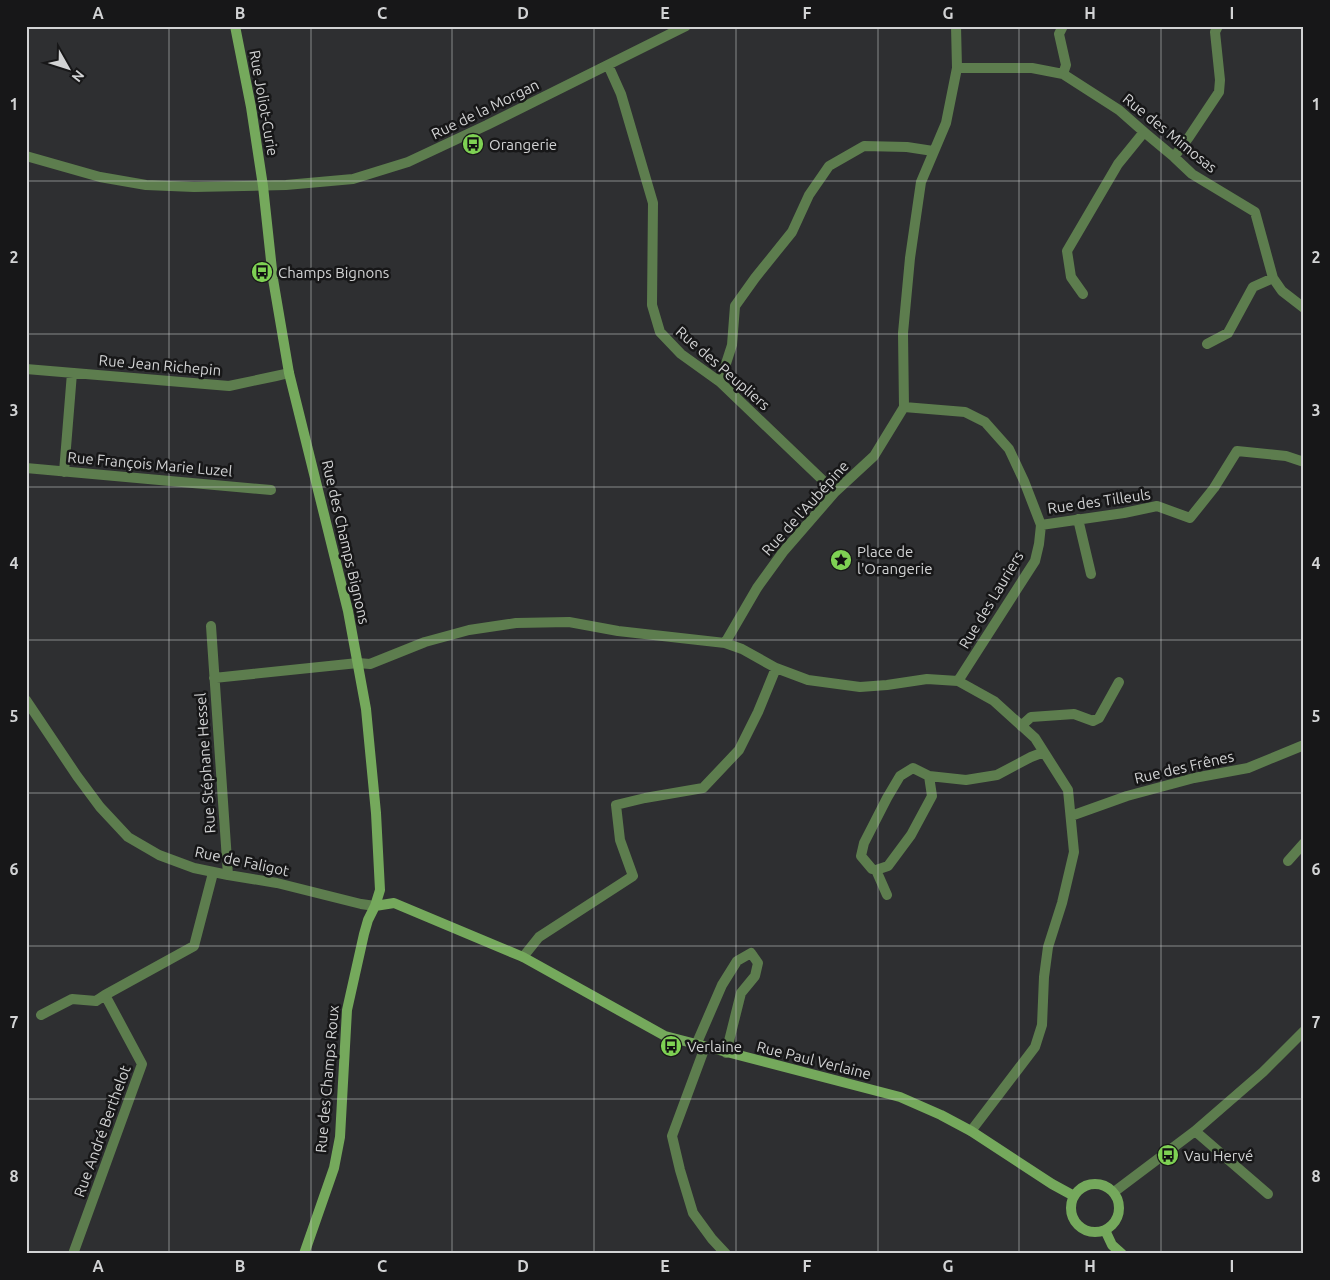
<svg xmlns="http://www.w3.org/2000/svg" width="1330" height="1280" viewBox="0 0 1330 1280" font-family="Ubuntu,sans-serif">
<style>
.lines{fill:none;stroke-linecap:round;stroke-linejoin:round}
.street{stroke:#5d7d4e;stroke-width:10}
.secondary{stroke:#75a95c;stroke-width:10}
.grid{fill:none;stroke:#d2d3d4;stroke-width:1;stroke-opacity:0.55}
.labels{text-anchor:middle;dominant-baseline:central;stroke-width:5;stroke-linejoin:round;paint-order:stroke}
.street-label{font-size:15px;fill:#d2d3d4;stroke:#171718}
.poi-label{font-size:15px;fill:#d2d3d4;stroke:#171718;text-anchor:start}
.neatline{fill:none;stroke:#d2d3d4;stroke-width:2}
.grid-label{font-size:16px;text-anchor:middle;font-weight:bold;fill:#d2d3d4}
</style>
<rect width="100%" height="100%" fill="#2e2f31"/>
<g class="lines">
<!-- street -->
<path class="street" d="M608,65L621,94L653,203L652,305L660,332L681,354L720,382L835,492
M957,68H1032L1063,74L1119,110L1144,132L1174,157L1192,174L1255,212L1273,278L1282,291L1304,308
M1063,74L1066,65L1059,34L1063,26
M26,156L100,177L146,185L194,187L286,185L353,179L408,162L487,125L686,26
M1174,157L1189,137L1219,92L1220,80L1215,32L1218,26
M1083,294L1071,277L1067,251L1118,164L1144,132
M1207,344L1228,333L1253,287L1273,278
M26,369L229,386L276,376L289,373
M720,382L732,345L735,306L755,278L792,232L809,195L829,166L864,146L907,147L933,151
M904,407L965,412L985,422L1009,449L1024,481L1041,525L1039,544L1035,561L958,681
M26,468L271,490
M64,472L72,373
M1078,519L1091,574
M1041,525L1124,513L1157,506L1190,518L1214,488L1237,451L1286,456L1304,462
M211,626L228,875
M725,643L742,649L776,668L808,680L860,687L887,685L927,679L958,681L994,701L1035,738L1068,790L1074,852L1062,903L1048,947L1044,977L1042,1025L1035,1047L971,1131
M214,678L358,663L370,664L425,642L469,630L516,623L569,622L618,631L725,643L757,588L783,552L835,492L874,456L904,407L903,333L910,258L921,182L946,123L957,68L956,26
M26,700L77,776L100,807L128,837L159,855L194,868L228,875L277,883L361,904L375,906
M1021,726L1031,717L1074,714L1093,721L1099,718L1119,682
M929,776L913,768L900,776L887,798L864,843L861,856L872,869L876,870L888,866L911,835L932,796L929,776L966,780L997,775L1031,757L1044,752
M1071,816L1127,796L1194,778L1248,768L1304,745
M1288,861L1304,843
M876,870L887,895
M523,957L539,937L633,876L620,840L616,805L645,798L703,788L739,750L758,712L776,668
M41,1015L72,999L96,1001L105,995L194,946L213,873
M696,1045L722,985L737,961L751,953L758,963L755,976L741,993L726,1053
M705,1047L672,1136L680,1170L693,1213L712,1239L726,1254
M1195,1131L1268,1194
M1114,1192L1195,1131L1263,1072L1304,1031
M73,1254L142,1064L105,995"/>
<!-- secondary -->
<path class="secondary" d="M235,26L251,107L263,186L273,279L289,373L348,611L366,709L376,813L380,890L375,906L368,920L364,934L347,1010L340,1137L334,1168L304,1254
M375,906L394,903L523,957L665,1036L900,1097L941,1115L971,1131L1052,1184L1074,1196
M1071 1208a24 24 0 1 1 48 0a24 24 0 1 1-48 0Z
M1105,1230L1112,1245L1122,1254"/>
</g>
<!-- grid -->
<path class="grid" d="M169,26V1254M311,26V1254M452,26V1254M594,26V1254M736,26V1254M878,26V1254M1019,26V1254M1161,26V1254M26,181H1304M26,334H1304M26,487H1304M26,640H1304M26,793H1304M26,946H1304M26,1099H1304"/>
<!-- icons -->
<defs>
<g id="bus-disc" transform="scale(1.125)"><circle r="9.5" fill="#7ed153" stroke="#171718"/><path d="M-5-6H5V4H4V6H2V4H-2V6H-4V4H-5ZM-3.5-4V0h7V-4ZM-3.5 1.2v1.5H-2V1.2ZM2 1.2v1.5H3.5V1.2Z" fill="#111"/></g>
<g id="sight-disc" transform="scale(1.125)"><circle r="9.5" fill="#7ed153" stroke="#171718"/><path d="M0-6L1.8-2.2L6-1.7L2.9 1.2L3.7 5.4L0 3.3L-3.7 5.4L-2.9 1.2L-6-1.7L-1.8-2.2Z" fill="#111"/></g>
</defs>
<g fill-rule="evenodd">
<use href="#bus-disc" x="473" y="144"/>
<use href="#bus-disc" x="262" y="272"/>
<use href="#sight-disc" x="841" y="560"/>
<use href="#bus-disc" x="671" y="1046"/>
<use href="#bus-disc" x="1168" y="1155"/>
</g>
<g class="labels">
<!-- street labels -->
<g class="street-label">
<text transform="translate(264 103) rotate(80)">Rue Joliot-Curie</text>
<text transform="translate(485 109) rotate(-26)">Rue de la Morgan</text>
<text transform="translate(1170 133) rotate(39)">Rue des Mimosas</text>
<text transform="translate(160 365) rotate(5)">Rue Jean Richepin</text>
<text transform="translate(723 368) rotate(41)">Rue des Peupliers</text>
<text transform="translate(150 464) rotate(5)">Rue François Marie Luzel</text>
<text transform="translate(1099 501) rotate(-8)">Rue des Tilleuls</text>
<text transform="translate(805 508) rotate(-48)">Rue de l'Aubépine</text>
<text transform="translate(346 542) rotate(77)">Rue des Champs Bignons</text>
<text transform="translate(991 600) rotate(-59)">Rue des Lauriers</text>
<text transform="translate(205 763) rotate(-94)">Rue Stéphane Hessel</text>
<text transform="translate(1184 767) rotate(-13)">Rue des Frênes</text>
<text transform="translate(242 861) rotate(12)">Rue de Faligot</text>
<text transform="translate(814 1060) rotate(14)">Rue Paul Verlaine</text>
<text transform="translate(327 1079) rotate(-85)">Rue des Champs Roux</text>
<text transform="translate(102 1131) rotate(-70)">Rue André Berthelot</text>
</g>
<!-- poi labels -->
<g class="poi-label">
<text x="489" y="144">Orangerie</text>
<text x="278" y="272">Champs Bignons</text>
<text x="857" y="551">Place de<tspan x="857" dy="17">l'Orangerie</tspan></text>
<text x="687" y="1046">Verlaine</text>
<text x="1184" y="1155">Vau Hervé</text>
</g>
</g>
<!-- border -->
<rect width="1330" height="1280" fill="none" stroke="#171718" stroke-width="55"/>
<!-- north arrow -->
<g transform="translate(68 68) rotate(129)" stroke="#171718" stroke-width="4" paint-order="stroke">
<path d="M0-4L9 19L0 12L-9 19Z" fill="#d2d3d4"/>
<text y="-8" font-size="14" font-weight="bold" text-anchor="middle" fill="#d2d3d4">N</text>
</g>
<rect x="28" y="28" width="1274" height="1224" class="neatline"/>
<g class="grid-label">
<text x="98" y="19">A</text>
<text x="240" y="19">B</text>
<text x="382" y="19">C</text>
<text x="523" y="19">D</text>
<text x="665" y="19">E</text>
<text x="807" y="19">F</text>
<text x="948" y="19">G</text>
<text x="1090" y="19">H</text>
<text x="1232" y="19">I</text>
<text x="14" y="110">1</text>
<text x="1316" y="110">1</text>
<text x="14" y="263">2</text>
<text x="1316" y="263">2</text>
<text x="14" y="416">3</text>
<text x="1316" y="416">3</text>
<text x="14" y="569">4</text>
<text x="1316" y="569">4</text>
<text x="14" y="722">5</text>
<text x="1316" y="722">5</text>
<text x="14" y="875">6</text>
<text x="1316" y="875">6</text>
<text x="14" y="1028">7</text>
<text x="1316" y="1028">7</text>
<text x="14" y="1182">8</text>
<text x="1316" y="1182">8</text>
<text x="98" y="1272">A</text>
<text x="240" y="1272">B</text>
<text x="382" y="1272">C</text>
<text x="523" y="1272">D</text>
<text x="665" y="1272">E</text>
<text x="807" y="1272">F</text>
<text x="948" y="1272">G</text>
<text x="1090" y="1272">H</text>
<text x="1232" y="1272">I</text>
</g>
</svg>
